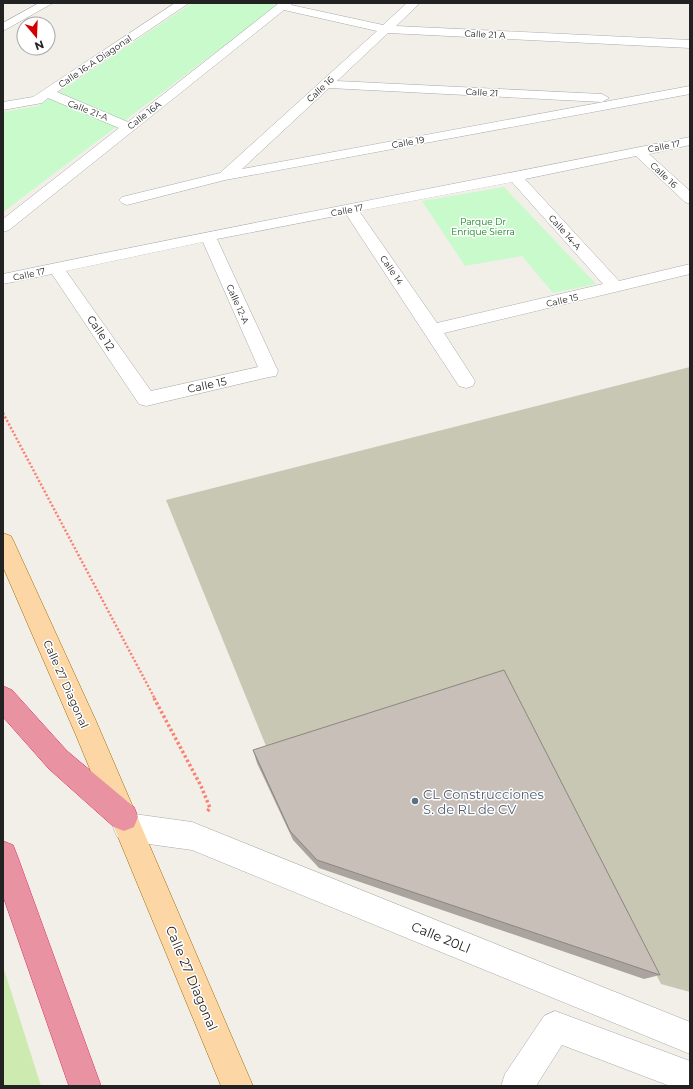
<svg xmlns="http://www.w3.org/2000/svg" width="693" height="1089" viewBox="0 0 693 1089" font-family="Montserrat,sans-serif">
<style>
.construction{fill:#c7c7b4}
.grass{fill:#cdebb0}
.park{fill:#c8facc}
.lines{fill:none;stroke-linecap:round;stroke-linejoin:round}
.minor-casing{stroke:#a9a9a9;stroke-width:1}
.major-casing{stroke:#a06b00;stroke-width:1}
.highway-casing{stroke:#dc2a67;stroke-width:1}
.path-far1{stroke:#fa8072;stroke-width:2.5;stroke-dasharray:2 2;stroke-linecap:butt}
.path{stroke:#fa8072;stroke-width:3.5;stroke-dasharray:2.5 2.5;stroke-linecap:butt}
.minor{fill:#fff;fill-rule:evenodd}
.major{fill:#fcd6a4;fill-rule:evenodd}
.highway{fill:#e892a2;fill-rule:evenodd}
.wall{fill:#aba49e}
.building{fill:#c7bfb8;stroke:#8b8681}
.service-dot{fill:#5c6f8a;stroke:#fff;stroke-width:1.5}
.labels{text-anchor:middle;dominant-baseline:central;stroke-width:3;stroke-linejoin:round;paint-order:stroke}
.far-street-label{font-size:9px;fill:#222;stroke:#fff}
.far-park-label{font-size:9px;fill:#0c8416;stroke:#fff}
.street-label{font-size:11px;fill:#222;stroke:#fff}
.near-service-label{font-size:13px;fill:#4e5e75;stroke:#fff;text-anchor:start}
.near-street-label{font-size:13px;fill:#222;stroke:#fff}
</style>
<rect width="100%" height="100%" fill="#f2efe9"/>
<!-- construction -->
<path class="construction" d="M690,367V992L661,984L504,675L266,746L166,500Z"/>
<!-- grass -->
<path class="grass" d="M3,966L41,1086H3Z"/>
<!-- park -->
<path class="park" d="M192,3H281L3,212V112L38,106Z
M504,187L596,284L553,293L522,256L465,266L422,201Z"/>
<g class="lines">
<!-- minor casing -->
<g class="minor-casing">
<path id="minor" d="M39,3H53L3,31V23Z
M175,3H189L57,92L128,122L279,3H292L291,5L383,25L407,3H420L396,26L690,40V48L388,33L337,81L602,94L609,98L602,102L329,88L242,169L690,86V94L225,180L127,205L122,203L119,200L122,197L220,173L377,31L284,10L9,230L3,232V219L119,128L48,98L42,103L3,110V102L33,97Z
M690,137V145L649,154L690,191V204L685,202L636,156L525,179L619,281L690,264V274L444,333L475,381L473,386L466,388L459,386L346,214L217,239L278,371L276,376L269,377L146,406L139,404L52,274L3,284V274C232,226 462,183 690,137ZM512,182L603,284L437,323L359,211ZM203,242L258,367L151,391L66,271Z
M127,813L192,822L690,1022V1054L192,850L127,841L117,837L113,827L117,817Z
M555,1011L690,1061V1086H670L562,1045L536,1086H501L505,1074L544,1016Z"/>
</g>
<!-- major casing -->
<g class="major-casing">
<path id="major" d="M3,533L11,536L14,542L96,721L253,1086H221L75,733L3,567Z"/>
</g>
<!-- highway casing -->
<g class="highway-casing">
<path id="highway" d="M3,686L12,690L67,751L134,807L138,817L134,827L124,831L114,827L49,769L3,717Z
M3,841L13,845L17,855L101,1086H69L3,896Z"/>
</g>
<!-- path-far1 -->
<path class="path-far1" d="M3,413L155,699"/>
<!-- path -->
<path class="path" d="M154,698L201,786L210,808L207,812"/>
<!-- minor -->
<use href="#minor" class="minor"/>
<!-- major -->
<use href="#major" class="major"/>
<!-- highway -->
<use href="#highway" class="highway"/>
</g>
<!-- wall -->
<path class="wall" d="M253,750L660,975L644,979L319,868L293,840L257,763Z"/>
<!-- building -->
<path class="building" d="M504,670L660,975L317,860L290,831L253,750Z"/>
<!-- markers -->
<circle class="service-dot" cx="415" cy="801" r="4"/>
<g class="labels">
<!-- far-street labels -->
<g class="far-street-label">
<text transform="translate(485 34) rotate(3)">Calle 21 A</text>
<text transform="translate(95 61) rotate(-34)">Calle 16-A Diagonal</text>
<text transform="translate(320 89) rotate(-43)">Calle 16</text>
<text transform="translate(482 92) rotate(3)">Calle 21</text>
<text transform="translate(88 110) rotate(21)">Calle 21-A</text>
<text transform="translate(144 115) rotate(-38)">Calle 16A</text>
<text transform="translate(408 142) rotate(-10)">Calle 19</text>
<text transform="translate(664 146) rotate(-11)">Calle 17</text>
<text transform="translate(664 175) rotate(43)">Calle 16</text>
<text transform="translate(347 210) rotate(-11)">Calle 17</text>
<text transform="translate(565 232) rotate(48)">Calle 14-A</text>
<text transform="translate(392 270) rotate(55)">Calle 14</text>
<text transform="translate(29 274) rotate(-12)">Calle 17</text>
<text transform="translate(562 300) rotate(-13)">Calle 15</text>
<text transform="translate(238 304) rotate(66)">Calle 12-A</text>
</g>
<!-- far-park labels -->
<g class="far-park-label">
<text x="483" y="221">Parque Dr<tspan x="483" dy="10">Enrique Sierra</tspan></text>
</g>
<!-- street labels -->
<g class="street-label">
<text transform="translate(101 333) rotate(56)">Calle 12</text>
<text transform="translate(207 385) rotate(-12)">Calle 15</text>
<text transform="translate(66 684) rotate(66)">Calle 27 Diagonal</text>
</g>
<!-- near-service labels -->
<g class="near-service-label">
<text x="423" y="794">CL Construcciones<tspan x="423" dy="15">S. de RL de CV</tspan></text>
</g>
<!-- near-street labels -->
<g class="near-street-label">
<text transform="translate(441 937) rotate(22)">Calle 20Ll</text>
<text transform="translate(192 978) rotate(67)">Calle 27 Diagonal</text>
</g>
</g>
<!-- border -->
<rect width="693" height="1089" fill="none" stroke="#222222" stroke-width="8"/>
<!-- north arrow -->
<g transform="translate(36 36) rotate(161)"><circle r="19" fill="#ffffff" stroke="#a7a7a7"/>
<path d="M0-3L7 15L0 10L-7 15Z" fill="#d40000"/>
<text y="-6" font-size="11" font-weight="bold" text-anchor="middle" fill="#222222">N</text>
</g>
</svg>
